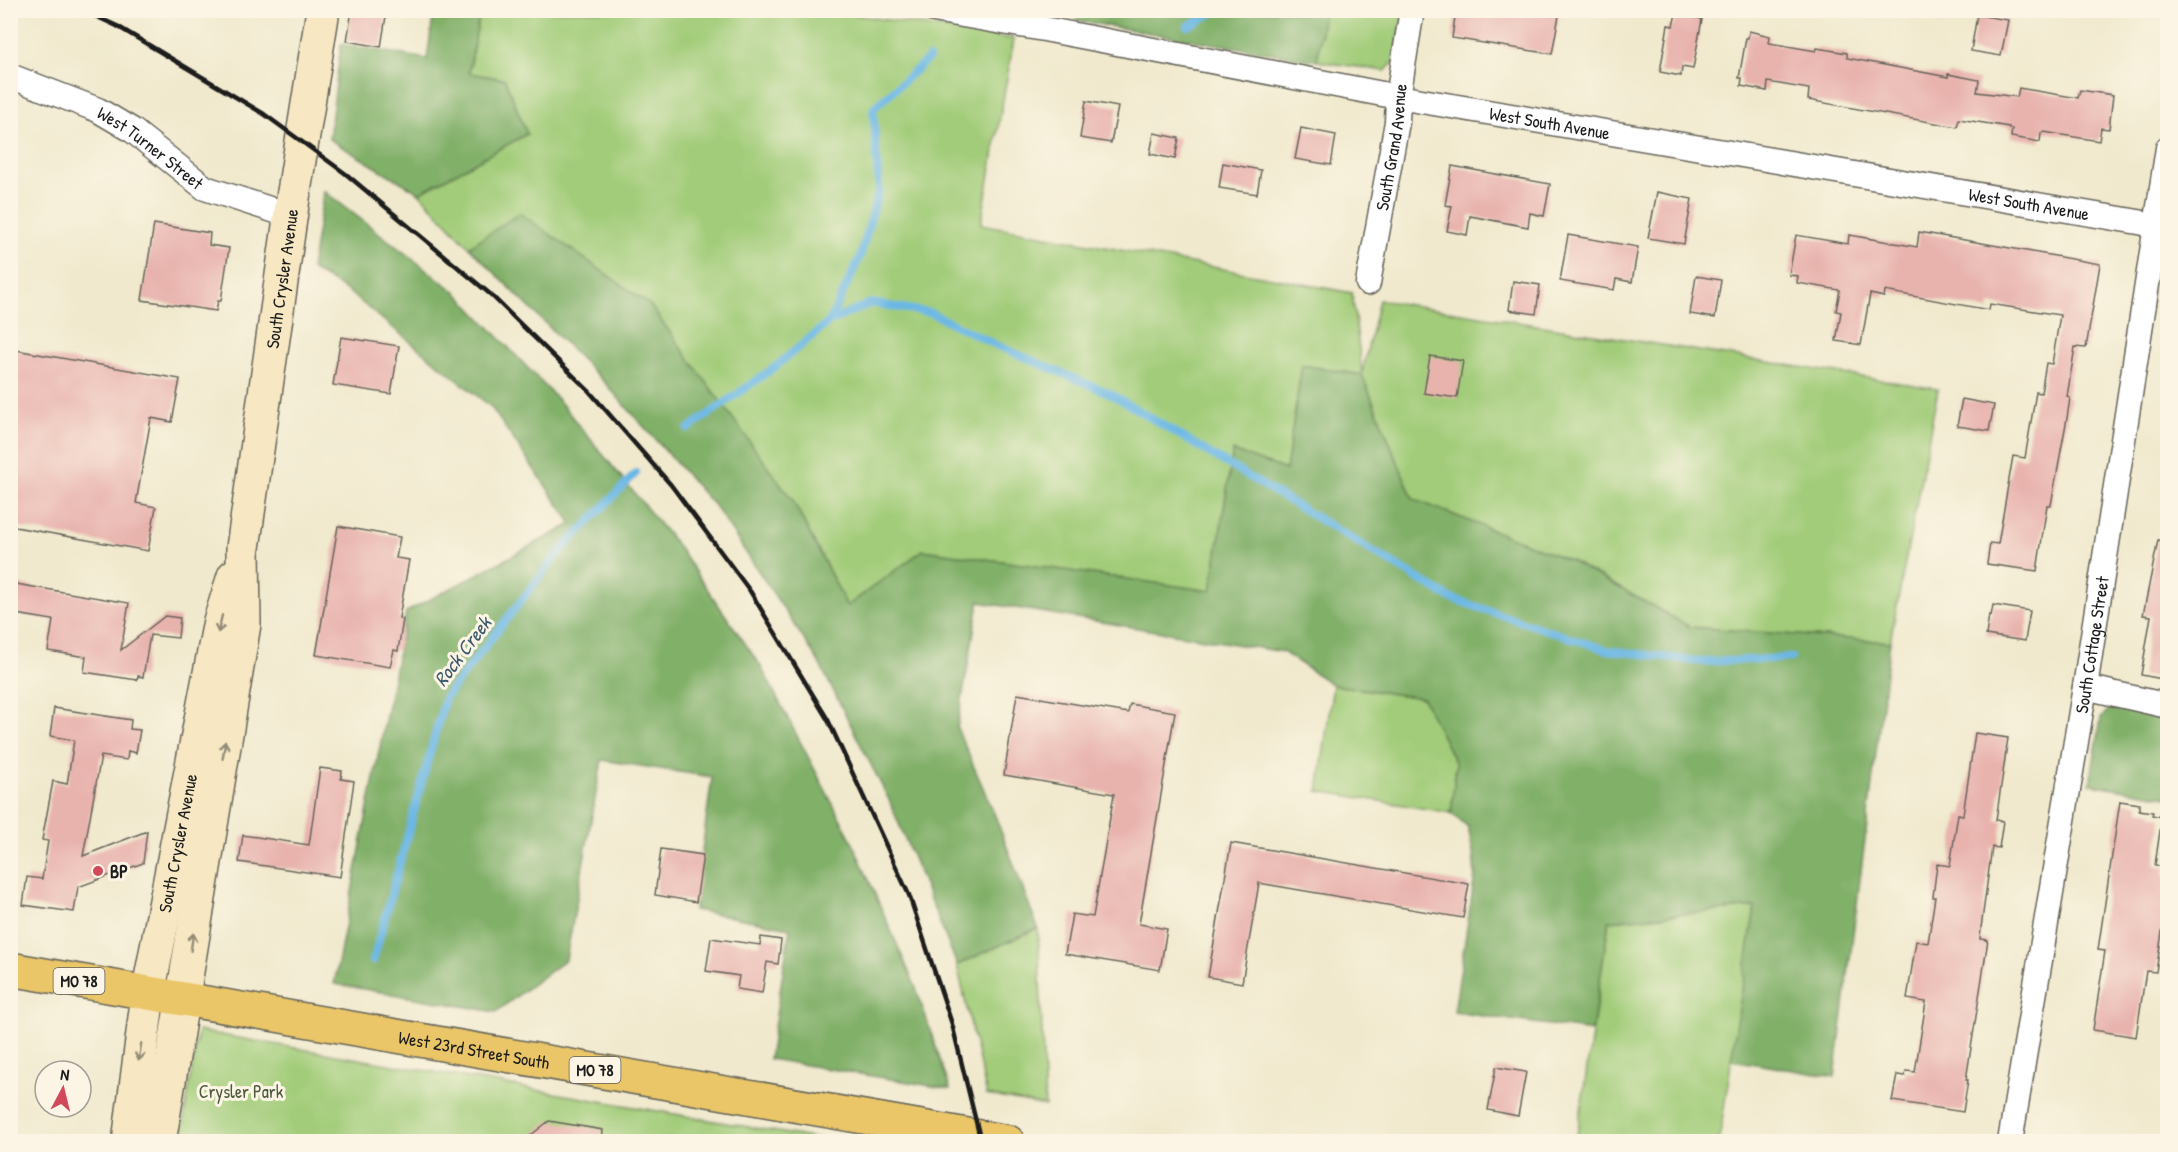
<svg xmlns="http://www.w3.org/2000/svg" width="2178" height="1152" viewBox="0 0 2178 1152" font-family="'Patrick Hand',sans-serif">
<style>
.green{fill:#a2cc79;stroke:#5f744a;stroke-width:1.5}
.forest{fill:#81b069;stroke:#4e6642;stroke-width:1.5}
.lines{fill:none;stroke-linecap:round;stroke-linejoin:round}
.stream{stroke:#6bb7e4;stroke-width:8}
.building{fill:#e8b2ad}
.street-casing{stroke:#66645a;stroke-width:27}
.secondary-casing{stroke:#66645a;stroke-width:36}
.primary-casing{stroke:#66645a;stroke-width:36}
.street{stroke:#fff;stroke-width:24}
.secondary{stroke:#f7e8c3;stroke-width:33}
.primary{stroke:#eac669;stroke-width:33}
.rail{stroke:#1c1c1c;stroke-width:4.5}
.oneway{stroke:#948c78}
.poi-dot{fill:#d1495b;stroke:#fcf5e5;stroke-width:2}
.labels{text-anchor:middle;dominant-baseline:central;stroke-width:6;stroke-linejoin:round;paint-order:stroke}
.shield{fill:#fcf5e5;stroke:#5f5d58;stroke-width:1.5}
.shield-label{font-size:16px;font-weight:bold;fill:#1c1c1c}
.street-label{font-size:18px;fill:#1c1c1c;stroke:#fcf5e5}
.poi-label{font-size:18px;font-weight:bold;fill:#1c1c1c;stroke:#fcf5e5;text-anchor:start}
.park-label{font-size:18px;fill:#4b5a3d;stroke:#fcf5e5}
.water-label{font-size:20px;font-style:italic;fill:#3c5a6c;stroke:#fcf5e5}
</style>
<rect width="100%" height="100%" fill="#fcf5e5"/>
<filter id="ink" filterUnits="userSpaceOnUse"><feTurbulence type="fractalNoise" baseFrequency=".0167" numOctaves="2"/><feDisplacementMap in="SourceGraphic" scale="12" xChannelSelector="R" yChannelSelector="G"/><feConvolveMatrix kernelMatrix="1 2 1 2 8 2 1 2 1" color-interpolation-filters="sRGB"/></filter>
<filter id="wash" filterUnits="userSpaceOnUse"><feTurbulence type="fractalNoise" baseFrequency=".008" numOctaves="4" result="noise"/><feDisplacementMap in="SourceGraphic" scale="24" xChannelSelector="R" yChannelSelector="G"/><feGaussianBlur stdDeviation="1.35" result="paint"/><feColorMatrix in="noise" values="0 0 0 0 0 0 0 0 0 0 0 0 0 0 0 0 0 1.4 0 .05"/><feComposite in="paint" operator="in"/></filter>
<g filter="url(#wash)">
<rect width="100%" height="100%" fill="#f0e9cd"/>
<!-- green -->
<path class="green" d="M480,11H830L1014,39L981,224L1352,293L1362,373L1379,300L1938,389L1890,642L1690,627L1571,561L1413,499L1362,375L1302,365L1286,470L1233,452L1211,591L923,550L847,606L793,501L520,214L469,247L419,193L527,134L469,73Z
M1324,11H1403L1395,61L1385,71L1317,61Z
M1333,685L1423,698L1456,764L1451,813L1318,791Z
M1755,907L1719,1141L1576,1142L1609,921Z
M1038,928L1045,1106L987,1095L957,965Z
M198,1031L829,1141L180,1142Z"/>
<!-- forest -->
<path class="forest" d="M434,11H480L469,73L505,79L527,134L419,193L329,139L341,44L427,59Z
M1068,11H1324L1317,61L1079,21Z
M324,191L457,293L560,402L676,544L760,665L851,839L916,988L950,1089L769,1059L790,928L694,910L712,777L602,760L566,959L496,1012L334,984L406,612L572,524L491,407L346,290L311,269Z
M520,213L650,305L793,501L847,606L923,550L1211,591L1233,451L1286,470L1302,365L1362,375L1413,499L1571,561L1690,627L1890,642L1835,1077L1731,1060L1755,907L1609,921L1592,1031L1454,1012L1475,875L1473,852L1468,827L1451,813L1456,764L1423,698L1333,685L1283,652L979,602L957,728L994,813L1038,928L957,965L890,802L817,659L717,509L605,383L469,247Z
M2111,707L2167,720V797L2090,784L2101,718Z"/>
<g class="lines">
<!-- stream -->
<path class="stream" d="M1188,26L1218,10
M829,322L860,257L879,190L873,109L929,58
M688,429L775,367L829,322L871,303L931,313L998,346L1111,394L1450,598L1607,650L1705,662L1791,658
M373,961L445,698L556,556L636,473"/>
</g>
<g id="blocks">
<!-- building -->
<path class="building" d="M352,10H387L381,47L347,41Z
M1456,10H1560L1552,54L1452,38Z
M1676,14L1702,19L1693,69L1682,67L1681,76L1660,72L1668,25L1673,26Z
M1977,15L2008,20L2001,56L1971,51Z
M1749,31L1770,36L1769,43L1816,51L1817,48L1847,53V58L1948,77V74L1979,80L1977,92L2017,97L2019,88L2078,98L2080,90L2113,95L2109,129L2101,128L2099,141L2044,132L2041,133L2040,142L2011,137L2012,129H2009V127L1959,119L1957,127L1808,100L1809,89L1768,82L1767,91L1741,86L1742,78H1739L1746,38H1748Z
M1086,101L1118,107L1111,143L1080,138Z
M1301,128L1336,135L1331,165L1295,159Z
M1154,133L1179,138L1175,159L1150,154Z
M1223,163L1261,170L1257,194L1219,188Z
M1452,166L1550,184L1544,216L1530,213L1528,227L1470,216L1467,235L1447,231L1452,206L1445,205Z
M1657,192L1692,199L1684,244L1648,238Z
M154,224L210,233L209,245L229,248L221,301H218L216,311L142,300Z
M1919,232L2100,264L2086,348L2075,347L2067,397L2070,398L2067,418L2051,505H2047L2037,571L1987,564L1990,543L1998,544L2013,456L2025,458L2036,392L2041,393L2046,363L2052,364L2060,315L1990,304L1989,310L1885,291L1884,297L1870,294L1861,345L1836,341L1841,312L1836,311L1840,290L1797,283L1798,276L1789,275L1796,235L1848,244L1849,235L1917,247Z
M1568,235L1638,247L1632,282L1616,279L1614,290L1560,281Z
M1696,276L1721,280L1715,318L1690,314Z
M1513,281L1540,285L1536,314L1509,310Z
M341,337L399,346L391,394L333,385Z
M10,349L180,379L172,422L151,418L136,503L156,507L148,551L10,526Z
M1430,356L1463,361L1457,398L1424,393Z
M1962,399L1994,405L1989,431L1957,426Z
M338,526L400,537L396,558L409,560L399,618L403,619L398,651L394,650L390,667L316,655Z
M2158,540L2168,541V680L2141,675L2151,616L2143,615Z
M10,583L129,603L121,650L165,616L180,618L178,638L150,635L143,677L138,676L137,680L84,672L86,657L48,651L53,620L10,613Z
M1993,605L2030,611L2025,641L1986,635L1989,615L1991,616Z
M1017,694L1128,713L1130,704L1175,712L1139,924L1167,929L1160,970L1065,954L1072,914L1093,917L1114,794L1004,775Z
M54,708L131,720L130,729L140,730L136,753L128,751L127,760L101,756L83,856L147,831L143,863L78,887L74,912L23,905L27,877L42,879L48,841L42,840L53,781L67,784L74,740L50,736Z
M1975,733L2008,738L1996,820L2003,821L1999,848L1992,847L1981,928L1980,939L1988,940L1966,1080H1968L1963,1112L1892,1101L1897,1075L1905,1076L1906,1071L1915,1072L1926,1002L1907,999L1916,941L1928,943L1935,897H1933L1937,864L1950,866L1958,814L1963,815Z
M320,768L342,771L341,779L354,781L340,877L239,862L243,835L309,845Z
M2120,801L2139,804V810L2153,812L2152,815L2162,817L2155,865L2165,867L2164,875H2168V892L2156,972L2146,971L2136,1037L2093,1030L2105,951L2098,950Z
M1231,843L1469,884L1463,918L1259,883L1242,983L1208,977Z
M661,849L703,855L696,902L655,895Z
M761,937L781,940L778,964L767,962L762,993L737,989L739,976L706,971L711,938L760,945Z
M1496,1067L1526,1072L1518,1116L1488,1110Z
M549,1121L603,1130L602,1142H522Z"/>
</g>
</g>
<g filter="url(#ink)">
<use href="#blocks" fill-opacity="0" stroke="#66645a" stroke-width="1.5"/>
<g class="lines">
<!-- street casing -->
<g class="street-casing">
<g id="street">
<path id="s1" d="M934,10L1044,29L1398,97L2168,227"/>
<path id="s2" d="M10,76L98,110L132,130L205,188L291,216"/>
<path id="s3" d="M1368,283L1397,122L1398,97L1412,10"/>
<path d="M2085,687L2168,706"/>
<path id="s4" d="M2010,1142L2085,687L2168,148"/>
</g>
</g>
<!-- secondary casing -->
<g class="secondary-casing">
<g id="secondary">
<path id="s5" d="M129,1142L148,994L220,621L234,576"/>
<path id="s6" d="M159,1142L244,624L243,548L293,198L323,10"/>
</g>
</g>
<!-- primary casing -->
<g class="primary-casing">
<g id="primary">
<path id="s7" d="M10,969L1008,1142"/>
</g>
</g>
<!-- street -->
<use href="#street" class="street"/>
<!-- secondary -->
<use href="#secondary" class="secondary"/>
<!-- primary -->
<use href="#primary" class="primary"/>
<!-- rail -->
<path class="rail" d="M82,10L117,26L264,114L346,174L490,294L589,391L671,485L750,591L828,720L909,895L952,1024L981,1142"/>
</g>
<!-- one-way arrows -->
<defs><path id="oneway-shaft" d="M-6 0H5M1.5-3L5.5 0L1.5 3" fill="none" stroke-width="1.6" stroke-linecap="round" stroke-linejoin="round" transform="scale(1.5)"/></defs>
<g class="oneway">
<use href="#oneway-shaft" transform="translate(220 624) rotate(103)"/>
<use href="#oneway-shaft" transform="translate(224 750) rotate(-81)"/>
<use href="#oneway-shaft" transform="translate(192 942) rotate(-81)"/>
<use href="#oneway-shaft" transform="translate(140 1052) rotate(98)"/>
</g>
</g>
<!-- markers -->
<circle class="poi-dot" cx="98" cy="871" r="6"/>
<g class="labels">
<!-- shield labels -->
<g class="shield">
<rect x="53.5" y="968" width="51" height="26" rx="4.5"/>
<rect x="569.5" y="1057" width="51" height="26" rx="4.5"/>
</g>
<g class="shield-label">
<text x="79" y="981">MO 78</text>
<text x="595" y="1070">MO 78</text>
</g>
<!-- street labels -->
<g class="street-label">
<text stroke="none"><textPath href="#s1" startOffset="626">West South Avenue</textPath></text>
<text stroke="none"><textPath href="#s3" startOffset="138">South Grand Avenue</textPath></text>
<text stroke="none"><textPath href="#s2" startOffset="159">West Turner Street</textPath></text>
<text stroke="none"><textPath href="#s1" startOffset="1112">West South Avenue</textPath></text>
<text stroke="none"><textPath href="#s6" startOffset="873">South Crysler Avenue</textPath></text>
<text stroke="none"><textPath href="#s4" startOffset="504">South Cottage Street</textPath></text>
<text stroke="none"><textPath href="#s5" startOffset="303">South Crysler Avenue</textPath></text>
<text stroke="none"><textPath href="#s7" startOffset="471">West 23rd Street South</textPath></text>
</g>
<!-- poi labels -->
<g class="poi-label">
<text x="110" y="871">BP</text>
</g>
<!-- park labels -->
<g class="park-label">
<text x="241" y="1091">Crysler Park</text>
</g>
<!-- water labels -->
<g class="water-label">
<text transform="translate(462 651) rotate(-53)">Rock Creek</text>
</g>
</g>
<!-- margin -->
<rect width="2178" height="1152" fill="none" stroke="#fcf5e5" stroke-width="36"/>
<!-- north arrow -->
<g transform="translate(63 1089) rotate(7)"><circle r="28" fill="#fcf5e5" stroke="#a29e95" stroke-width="1.5"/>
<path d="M0-4.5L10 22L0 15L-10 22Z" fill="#d1495b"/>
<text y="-9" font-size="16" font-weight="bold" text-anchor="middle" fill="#1c1c1c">N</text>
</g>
</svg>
